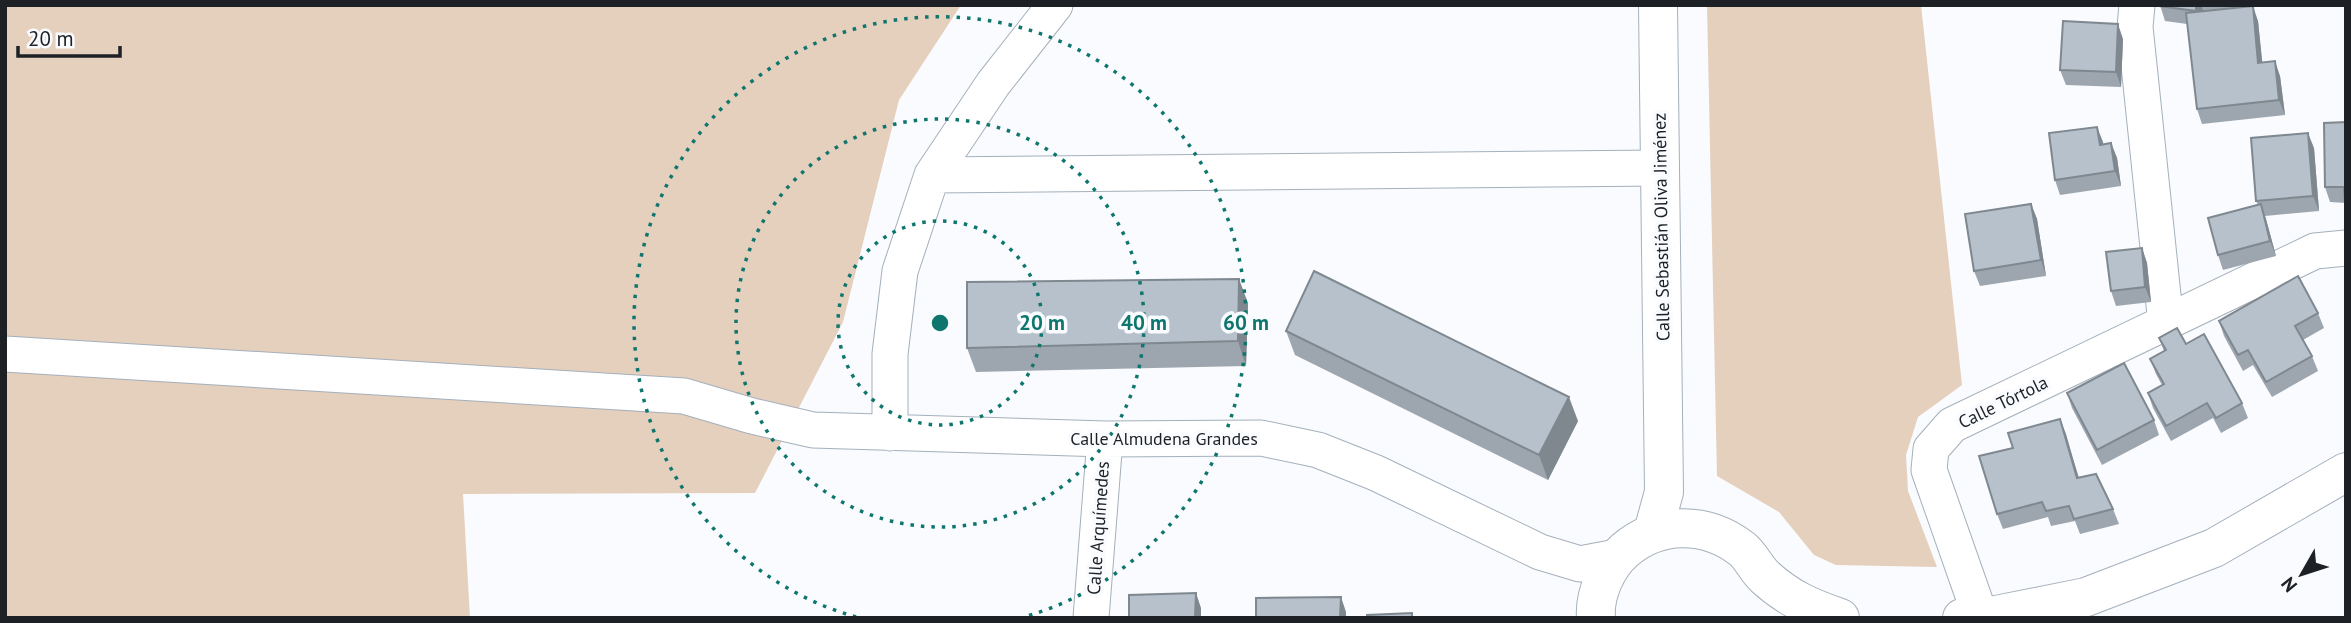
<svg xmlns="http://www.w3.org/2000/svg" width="2351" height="623" viewBox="0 0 2351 623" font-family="'PT Sans',sans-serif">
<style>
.green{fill:#e5cfbd}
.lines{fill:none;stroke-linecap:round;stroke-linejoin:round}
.street-casing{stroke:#a4b0bb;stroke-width:37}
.secondary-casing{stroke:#a4b0bb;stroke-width:40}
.street{stroke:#fff;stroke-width:35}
.secondary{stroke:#fff;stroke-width:38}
.wall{fill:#9da6af}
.shaded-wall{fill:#7f878f}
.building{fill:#b6c1cc;stroke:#7f878f;stroke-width:2}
.ring{fill:none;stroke:#0f766e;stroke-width:3.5;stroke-dasharray:3.5 7}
.labels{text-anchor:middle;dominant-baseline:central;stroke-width:7;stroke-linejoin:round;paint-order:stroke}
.street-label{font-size:18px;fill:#1d2125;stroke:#f9fbfe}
.centre{fill:#0f766e;stroke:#f9fbfe;stroke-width:3.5}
.ring-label{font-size:21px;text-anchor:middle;font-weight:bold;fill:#0f766e;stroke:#f9fbfe;stroke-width:7;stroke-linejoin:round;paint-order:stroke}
</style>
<rect width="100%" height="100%" fill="#f9fbfe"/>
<!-- green -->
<path class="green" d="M5,5H961L899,100L843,322L755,493L463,494L470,618H5Z
M1707,5H1921L1962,385L1918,417L1906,455L1908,491L1937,567L1836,565L1814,555L1779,512L1717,476Z"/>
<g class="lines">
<!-- street casing -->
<g class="street-casing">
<path id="street" d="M2137,5L2135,27L2166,324
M932,175L1660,168
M5,354L684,396L752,416L813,430L1105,439L1261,438L1318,450L1376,473L1540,552L1580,564L1617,557
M890,433V354L900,271L932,175L993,84L1055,5
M1091,618L1105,439
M1981,618L1929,470L1931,449L1952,425L2315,251L2346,248"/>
</g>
<!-- secondary casing -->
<g class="secondary-casing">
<path id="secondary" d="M1653,532L1664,492L1658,5
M1596,618C1594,594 1607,566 1624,551C1658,521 1706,521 1742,549C1751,556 1756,569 1765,577C1789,599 1811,608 1840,618
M1962,618H1981L2086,597L2214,548L2346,472"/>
</g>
<!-- street -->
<use href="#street" class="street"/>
<!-- secondary -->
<use href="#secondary" class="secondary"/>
</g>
<!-- wall -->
<path class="wall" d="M2160,5H2239L2238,8L2258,21L2262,63L2280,76L2285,115L2202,124L2197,109L2187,24L2165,21Z
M2123,39L2121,87L2066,85L2060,70Z
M2346,122V203L2330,202L2325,187Z
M2097,127L2103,145L2111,143L2117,158L2121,186L2060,195L2055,180Z
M2314,148L2319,211L2265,216L2276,256L2223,270L2218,255L2258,205L2256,201Z
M2031,204L2037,219L2046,276L1980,286L1974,271Z
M2142,248L2147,263L2151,302L2116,306L2111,291Z
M1248,303L1246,366L976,372L967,348Z
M2318,313L2324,328L2303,340L2312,356L2318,371L2272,397L2253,365L2243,371L2224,336L2219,321Z
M1286,331L1578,421L1548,480L1295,355Z
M2159,338L2186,344L2242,403L2248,418L2221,433L2213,418L2171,441L2153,408L2148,393L2162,385L2156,374L2150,359L2164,351Z
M2067,393L2154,420L2159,435L2102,465L2072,408Z
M2060,419L2079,478L2113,509L2119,524L2080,534L2075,521L2051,526L2048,517L2003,529L1997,514L2013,448Z"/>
<!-- shaded-wall -->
<path class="shaded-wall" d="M2196,5H2201L2203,10L2201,26L2196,11Z
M2253,6L2258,21L2264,78L2258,63Z
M2118,24L2123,39L2121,87L2116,72Z
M2275,61L2280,76L2285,115L2279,100Z
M2097,127L2103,142L2105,160L2100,145Z
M2308,133L2314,148L2319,211L2313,196Z
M2111,143L2117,158L2121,186L2115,171Z
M2031,204L2037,219L2046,276L2041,260Z
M2261,204L2266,219L2276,256L2270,241Z
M2142,248L2147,263L2151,302L2145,287Z
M1239,279L1248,303L1246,366L1238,341Z
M1569,397L1578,421L1548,480L1539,455Z
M2060,419L2066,434L2083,493L2077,478Z
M1196,593L1201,608V618H1195Z
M1341,597L1346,612V618H1340Z"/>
<!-- building -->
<path class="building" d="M2160,5H2196V11L2159,6Z
M2253,6L2258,63L2275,61L2279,100L2197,109L2186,13Z
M2063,21L2118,24L2116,72L2060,70Z
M2346,122V200H2345L2344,187H2325L2324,123Z
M2097,127L2100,145L2111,143L2115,171L2055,180L2049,133Z
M2308,133L2313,196L2256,201L2251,138Z
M2031,204L2041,260L1974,271L1965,214Z
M2261,204L2270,241L2218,255L2208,218Z
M2142,248L2145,287L2111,291L2106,252Z
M1314,271L1569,397L1539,455L1286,331Z
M2298,276L2318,313L2295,326L2312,356L2266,382L2248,350L2238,355L2219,321Z
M1239,279L1238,341L967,348V282Z
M2177,328L2186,344L2204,334L2242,403L2216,418L2207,403L2166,426L2148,393L2164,384L2150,359L2166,350L2159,338Z
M2124,363L2154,420L2097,450L2067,393Z
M2060,419L2077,478L2096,474L2113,509L2074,519L2069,506L2046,511L2042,502L1997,514L1979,456L2013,448L2008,433Z
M1196,593L1195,618H1129V595Z
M1341,597L1340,618H1256V598Z
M1412,613V618H1367V615Z"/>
<!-- distance rings -->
<g class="ring">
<circle cx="940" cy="323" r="102"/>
<circle cx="940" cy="323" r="204"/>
<path d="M856 617A306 306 0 1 1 1024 617"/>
</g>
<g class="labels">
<!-- street labels -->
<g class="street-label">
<text transform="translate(1661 227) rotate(-91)">Calle Sebastián Oliva Jiménez</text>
<text transform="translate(2003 402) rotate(-26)">Calle Tórtola</text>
<text x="1164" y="438">Calle Almudena Grandes</text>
<text transform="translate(1098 528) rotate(-86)">Calle Arquímedes</text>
</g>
</g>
<circle cx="940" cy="323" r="10" class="centre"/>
<g class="ring-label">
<text x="1042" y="330">20 m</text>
<text x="1144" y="330">40 m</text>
<text x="1246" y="330">60 m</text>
</g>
<!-- border -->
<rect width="2351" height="623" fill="none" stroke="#1d2125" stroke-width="14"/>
<!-- north arrow -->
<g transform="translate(2302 574) rotate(231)" stroke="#f9fbfe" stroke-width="5" paint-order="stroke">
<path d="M0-5L12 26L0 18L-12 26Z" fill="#1d2125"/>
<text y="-10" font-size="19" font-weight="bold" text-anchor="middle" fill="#1d2125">N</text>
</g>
<!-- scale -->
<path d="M18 46v10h102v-10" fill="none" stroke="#1d2125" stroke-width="3.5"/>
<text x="28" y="46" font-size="21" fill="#1d2125" stroke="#f9fbfe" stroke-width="5" paint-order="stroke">20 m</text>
</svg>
